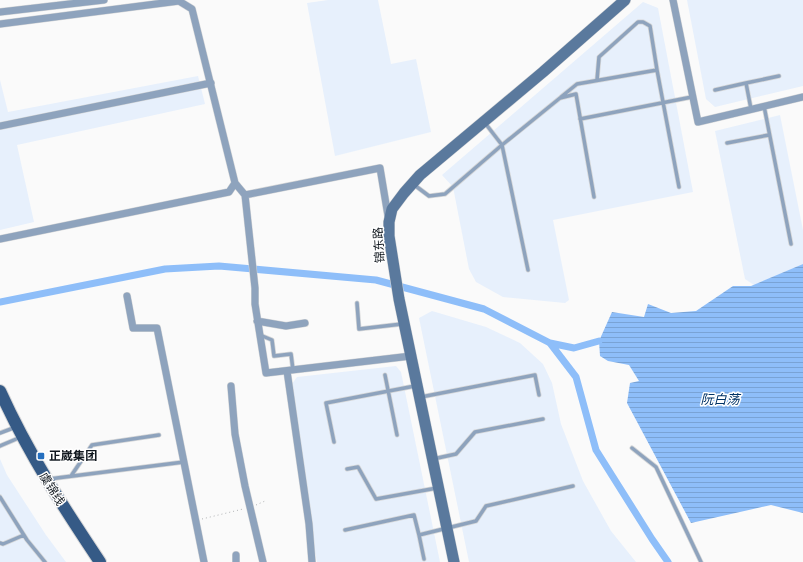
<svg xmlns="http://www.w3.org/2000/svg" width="803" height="562" viewBox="0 0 803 562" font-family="'Alegreya Sans','Noto Sans SC',sans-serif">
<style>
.built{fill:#e7f0fc}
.water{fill:url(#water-rules)}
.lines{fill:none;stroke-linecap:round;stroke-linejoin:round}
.canal{stroke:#8ebef9;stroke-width:7}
.lane-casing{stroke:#d5d6d7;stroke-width:5}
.street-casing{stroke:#d5d6d7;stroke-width:8}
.secondary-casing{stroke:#d5d6d7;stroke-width:12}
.primary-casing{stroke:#d5d6d7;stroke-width:14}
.path{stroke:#b0b2b4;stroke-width:1;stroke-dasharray:1 3;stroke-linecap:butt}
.lane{stroke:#8ea3bd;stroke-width:3.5}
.street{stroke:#8ea3bd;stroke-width:7}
.secondary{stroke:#5a799d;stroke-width:11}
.primary{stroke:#355a86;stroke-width:12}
.poi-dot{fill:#256fbf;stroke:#fff;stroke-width:1.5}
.labels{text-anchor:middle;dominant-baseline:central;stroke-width:3;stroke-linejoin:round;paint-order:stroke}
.street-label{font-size:12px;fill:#11181f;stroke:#fff}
.poi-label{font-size:12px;font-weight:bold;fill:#11181f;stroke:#fff;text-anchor:start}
.water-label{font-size:13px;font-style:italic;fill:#003265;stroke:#fff}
</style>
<defs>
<pattern id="water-rules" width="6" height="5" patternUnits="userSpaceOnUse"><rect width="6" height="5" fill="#8ebef9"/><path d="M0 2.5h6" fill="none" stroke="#79a3d5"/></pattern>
</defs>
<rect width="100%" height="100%" fill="#fafafa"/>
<!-- built -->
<path class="built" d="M328,0H378L391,64L416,59L431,132L335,156L307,3Z
M687,0H803V86L715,107L706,99Z
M643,2L658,8L693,192L553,220L569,300L565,303L503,297L476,282L469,269L453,187L442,175Z
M198,76L205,104L17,145L34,222L0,230V80L8,112Z
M780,115L803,230V264L754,285L745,279L715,131Z
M432,311L486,327L520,343L543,364L552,383L561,424L583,481L611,531L636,562H469L419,318Z
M396,366L401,372L440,562H317L309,524L289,388L297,377Z
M0,459L7,475L46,535L66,562H0Z"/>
<!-- water -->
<path class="water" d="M803,264V513L771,505L691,523L627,403L630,383L639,381L629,365L608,361L600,356L599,341L612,312L644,317L648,304L671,313L696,311L733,286H751Z"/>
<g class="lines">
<!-- canal -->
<path class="canal" d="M0,302L165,269L219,266L376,280L484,309L550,343L576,377L596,450L652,539L668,562
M550,343L574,348L599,341"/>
<!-- lane casing -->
<g class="lane-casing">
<path id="lane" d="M597,80L599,57L638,22H643L650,26L657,70
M715,90L746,83
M561,97L577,84L657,70L679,187
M764,106L791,244
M751,109L746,83L779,76
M580,119L692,97
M485,123L502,145L528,270
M727,143L769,135
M413,184L429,196L445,194L502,145L560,98L576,94L594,197
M357,303L359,329L402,324
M260,335L272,340L274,356L291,354L293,370
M385,375L397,435
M421,397L535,375L539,395
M0,433L16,427
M334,442L326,403L415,386
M0,446L21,437
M632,448L656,467L701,562
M433,459L456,454L475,432L543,419
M347,469L358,467L376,499L437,488
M71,476L92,445L159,435
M49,479L184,462
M0,497L27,540L45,562
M345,530L414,515L419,535
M0,543L3,544L24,535
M424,559L419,535L476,521L486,506L573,486"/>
</g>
<!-- street casing -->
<g class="street-casing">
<path id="street" d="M673,0L698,122L803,97
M0,12L104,0
M0,24L179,1L192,9L235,183L229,192L0,239
M0,126L211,83
M235,183L245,195L380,168L388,216
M245,195L255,288V304L266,373L411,356
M127,296L133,328H157L204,562
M257,321L286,326L305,323
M287,371L309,524L312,562
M231,386L235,434L245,486L263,562
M236,555V562"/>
</g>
<!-- secondary casing -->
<g class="secondary-casing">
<path id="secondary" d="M454,562L399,299L389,236V222L392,209L404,193L420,175L543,72L625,0"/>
</g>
<!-- primary casing -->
<g class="primary-casing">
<path id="primary" d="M0,391C28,453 62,505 100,562"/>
</g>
<!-- path -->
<path class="path" d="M256,505L265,501
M202,519L243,509"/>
<!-- lane -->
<use href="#lane" class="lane"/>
<!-- street -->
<use href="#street" class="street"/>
<!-- secondary -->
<use href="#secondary" class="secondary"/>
<!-- primary -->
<use href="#primary" class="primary"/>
</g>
<!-- markers -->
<rect class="poi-dot" x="37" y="452" width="8" height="8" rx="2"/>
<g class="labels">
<!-- street labels -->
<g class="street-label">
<text transform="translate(379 245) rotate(-94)">锦东路</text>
<text transform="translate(52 489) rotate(58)">虞锦线</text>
</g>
<!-- poi labels -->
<g class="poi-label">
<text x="49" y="456">正崴集团</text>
</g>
<!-- water labels -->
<g class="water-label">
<text x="720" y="400">阮白荡</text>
</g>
</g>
</svg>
